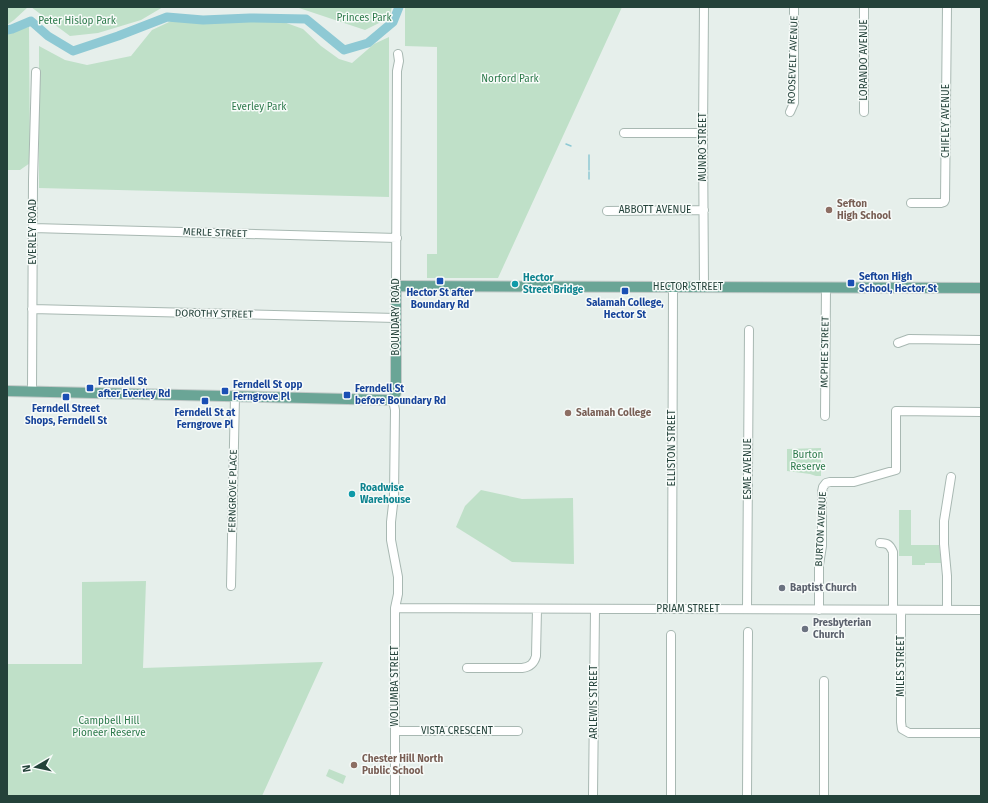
<svg xmlns="http://www.w3.org/2000/svg" width="988" height="803" viewBox="0 0 988 803" font-family="'Fira Sans',sans-serif">
<style>
.green{fill:#bfe0c8}
.lines{fill:none;stroke-linecap:round;stroke-linejoin:round}
.stream{stroke:#8ec9d4;stroke-width:1.5}
.river{stroke:#8ec9d4;stroke-width:9}
.minor-casing{stroke:#a8b8b2;stroke-width:10}
.major-casing{stroke:#c2cac8;stroke-width:12}
.minor{stroke:#fff;stroke-width:8}
.major{stroke:#6aa596;stroke-width:10}
.education-dot{fill:#8d6e63;stroke:#f7fbf9;stroke-width:1.5}
.transit-dot{fill:#1a4fb4;stroke:#f7fbf9;stroke-width:1.5}
.culture-dot{fill:#0f9aa8;stroke:#f7fbf9;stroke-width:1.5}
.worship-dot{fill:#6b7280;stroke:#f7fbf9;stroke-width:1.5}
.labels{text-anchor:middle;dominant-baseline:central;stroke-width:3;stroke-linejoin:round;paint-order:stroke}
.park-label{font-size:10px;fill:#2d7a4b;stroke:#f7fbf9}
.street-label{font-size:10px;fill:#24423a;stroke:#f7fbf9}
.education-label{font-size:10px;font-weight:bold;fill:#785e54;stroke:#f7fbf9;text-anchor:start}
.transit-label{font-size:10px;font-weight:bold;fill:#164399;stroke:#f7fbf9;text-anchor:start}
.culture-label{font-size:10px;font-weight:bold;fill:#0d838f;stroke:#f7fbf9;text-anchor:start}
.worship-label{font-size:10px;font-weight:bold;fill:#5b616d;stroke:#f7fbf9;text-anchor:start}
</style>
<rect width="100%" height="100%" fill="#e6efeb"/>
<!-- green -->
<path class="green" d="M7,7H28L14,20L7,25Z
M31,7H163L141,20L98,33L70,36Z
M285,7H392L389,18L365,30L299,8Z
M405,7H622L498,278H427V254H437V47L405,46Z
M184,15L213,21L244,17L246,20L267,16L303,29L321,46L339,59L352,63L374,44L389,37V197L39,188V46L65,60L87,65L131,56L152,30Z
M29,27L30,163L20,170H7V31Z
M821,448V476H816L810,474L787,471V449Z
M481,490L522,499L573,498L574,564L512,562L456,527L465,506Z
M899,510H911V545H939L941,563H925V565H912V556H899Z
M146,581L143,668L323,662L262,796H7V664H82V582Z
M329,769L346,776L343,784L326,776Z"/>
<g class="lines">
<!-- stream -->
<path class="stream" d="M566,144L571,146
M589,155V170
M589,172V179"/>
<!-- river -->
<path class="river" d="M7,30L12,29L31,21L48,36L73,51L118,36L167,17L203,20L250,18L306,19L344,50L368,43L393,22L399,7"/>
<!-- minor casing -->
<g class="minor-casing">
<path id="minor" d="M790,112L794,103V7
M864,112V7
M624,133H703
M911,203H941L944,202L945,200L947,7
M607,211L704,210
M33,228L397,238
M396,286L397,71L399,61L398,54
M704,287L703,133L704,7
M32,309L396,318
M898,343L909,339L981,340
M32,391L33,180L36,72
M392,399L394,405L395,410L394,496L391,522V540L398,577V594L395,608V796
M825,416L826,287
M880,543C888,543 890,545 893,552V609
M231,586L235,396
M395,608L981,610
M672,609L673,287
M747,609L749,330
M819,610V565L822,546V492L823,487L826,483L830,482H854L896,470V411L981,412
M901,610V722L902,729L909,733H981
M947,610V576L944,544V521L951,477
M467,668H522C530,667 534,664 536,656L537,609
M395,731H518
M593,796L595,609
M671,796V635
M747,796L748,632
M824,796V681"/>
</g>
<!-- major casing -->
<g class="major-casing">
<path id="major" d="M7,391L389,400C394,398 396,396 396,389V286L981,288"/>
</g>
<!-- minor -->
<use href="#minor" class="minor"/>
<!-- major -->
<use href="#major" class="major"/>
</g>
<!-- markers -->
<g class="education-dot">
<circle cx="829" cy="210" r="4"/>
<circle cx="568" cy="413" r="4"/>
<circle cx="354" cy="765" r="4"/>
</g>
<g class="transit-dot">
<rect x="436" y="277" width="8" height="8" rx="2"/>
<rect x="847" y="279" width="8" height="8" rx="2"/>
<rect x="621" y="287" width="8" height="8" rx="2"/>
<rect x="86" y="384" width="8" height="8" rx="2"/>
<rect x="221" y="387" width="8" height="8" rx="2"/>
<rect x="343" y="391" width="8" height="8" rx="2"/>
<rect x="62" y="393" width="8" height="8" rx="2"/>
<rect x="201" y="397" width="8" height="8" rx="2"/>
</g>
<g class="culture-dot">
<circle cx="515" cy="284" r="4"/>
<circle cx="352" cy="494" r="4"/>
</g>
<g class="worship-dot">
<circle cx="782" cy="588" r="4"/>
<circle cx="805" cy="629" r="4"/>
</g>
<g class="labels">
<!-- park labels -->
<g class="park-label">
<text x="364" y="18">Princes Park</text>
<text x="77" y="21">Peter Hislop Park</text>
<text x="510" y="79">Norford Park</text>
<text x="259" y="107">Everley Park</text>
<text x="808" y="455">Burton<tspan x="808" dy="12">Reserve</tspan></text>
<text x="109" y="721">Campbell Hill<tspan x="109" dy="12">Pioneer Reserve</tspan></text>
</g>
<!-- street labels -->
<g class="street-label">
<text transform="translate(793 60) rotate(-88)">ROOSEVELT AVENUE</text>
<text transform="translate(864 60) rotate(-90)">LORANDO AVENUE</text>
<text transform="translate(946 121) rotate(-90)">CHIFLEY AVENUE</text>
<text transform="translate(703 147) rotate(-90)">MUNRO STREET</text>
<text x="655" y="210">ABBOTT AVENUE</text>
<text transform="translate(33 232) rotate(-90)">EVERLEY ROAD</text>
<text transform="translate(215 233) rotate(2)">MERLE STREET</text>
<text x="688" y="287">HECTOR STREET</text>
<text transform="translate(214 314) rotate(1)">DOROTHY STREET</text>
<text transform="translate(396 317) rotate(-90)">BOUNDARY ROAD</text>
<text transform="translate(825 352) rotate(-89)">MCPHEE STREET</text>
<text transform="translate(672 448) rotate(-90)">ELLISTON STREET</text>
<text transform="translate(748 469) rotate(-90)">ESME AVENUE</text>
<text transform="translate(233 491) rotate(-89)">FERNGROVE PLACE</text>
<text transform="translate(821 529) rotate(-87)">BURTON AVENUE</text>
<text x="688" y="609">PRIAM STREET</text>
<text transform="translate(901 666) rotate(-90)">MILES STREET</text>
<text transform="translate(395 686) rotate(-90)">WOLUMBA STREET</text>
<text transform="translate(594 702) rotate(-90)">ARLEWIS STREET</text>
<text x="457" y="731">VISTA CRESCENT</text>
</g>
<!-- education labels -->
<g class="education-label">
<text x="837" y="204">Sefton<tspan x="837" dy="12">High School</tspan></text>
<text x="576" y="413">Salamah College</text>
<text x="362" y="759">Chester Hill North<tspan x="362" dy="12">Public School</tspan></text>
</g>
<!-- transit labels -->
<g class="transit-label">
<text x="859" y="277">Sefton High<tspan x="859" dy="12">School, Hector St</tspan></text>
<text x="440" y="293" text-anchor="middle">Hector St after<tspan x="440" dy="12">Boundary Rd</tspan></text>
<text x="625" y="303" text-anchor="middle">Salamah College,<tspan x="625" dy="12">Hector St</tspan></text>
<text x="98" y="382">Ferndell St<tspan x="98" dy="12">after Everley Rd</tspan></text>
<text x="233" y="385">Ferndell St opp<tspan x="233" dy="12">Ferngrove Pl</tspan></text>
<text x="355" y="389">Ferndell St<tspan x="355" dy="12">before Boundary Rd</tspan></text>
<text x="66" y="409" text-anchor="middle">Ferndell Street<tspan x="66" dy="12">Shops, Ferndell St</tspan></text>
<text x="205" y="413" text-anchor="middle">Ferndell St at<tspan x="205" dy="12">Ferngrove Pl</tspan></text>
</g>
<!-- culture labels -->
<g class="culture-label">
<text x="523" y="278">Hector<tspan x="523" dy="12">Street Bridge</tspan></text>
<text x="360" y="488">Roadwise<tspan x="360" dy="12">Warehouse</tspan></text>
</g>
<!-- worship labels -->
<g class="worship-label">
<text x="790" y="588">Baptist Church</text>
<text x="813" y="623">Presbyterian<tspan x="813" dy="12">Church</tspan></text>
</g>
</g>
<!-- border -->
<rect width="988" height="803" fill="none" stroke="#24423a" stroke-width="16"/>
<!-- north arrow -->
<g transform="translate(36 767) rotate(261)" stroke="#f7fbf9" stroke-width="3" paint-order="stroke">
<path d="M0-3L7 15L0 10L-7 15Z" fill="#24423a"/>
<text y="-6" font-size="11" font-weight="bold" text-anchor="middle" fill="#24423a">N</text>
</g>
</svg>
